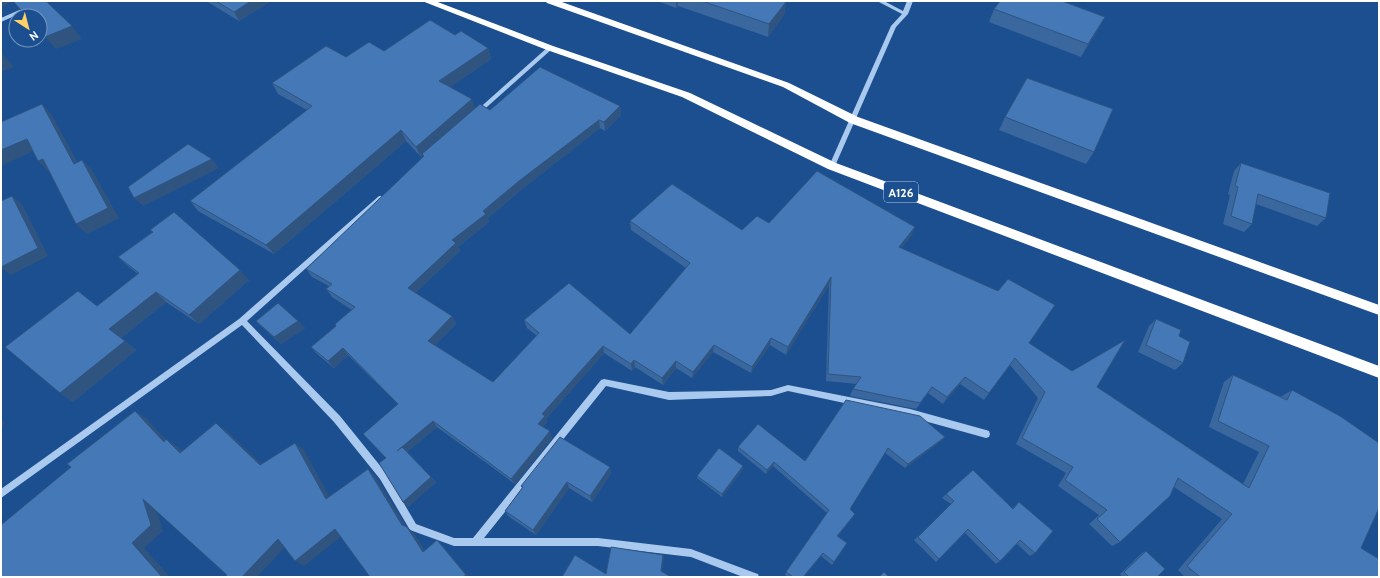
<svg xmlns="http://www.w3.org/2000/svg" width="1380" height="578" viewBox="0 0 1380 578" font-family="Cabin,sans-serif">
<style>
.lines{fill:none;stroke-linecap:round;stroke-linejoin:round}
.minor{fill:#a9c9ee;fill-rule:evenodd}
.highway{fill:#fff;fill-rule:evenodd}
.wall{fill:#3a679d}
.shaded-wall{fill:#305480}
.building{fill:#4478b7;stroke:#305480}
.labels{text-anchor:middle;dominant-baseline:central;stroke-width:3;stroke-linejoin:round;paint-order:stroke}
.shield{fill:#1b4f8f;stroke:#bbcadd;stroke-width:1}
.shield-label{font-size:12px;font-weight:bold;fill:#fff}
</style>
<rect width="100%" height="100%" fill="#1b4f8f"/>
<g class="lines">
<!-- minor -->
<path class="minor" d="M40,1H48L1,22V18Z
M877,1H884L903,11L907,1H913L908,14L896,27L835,166L832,168L829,166L891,26L902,14Z
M550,46L553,48L552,49L479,114H475V112L548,47Z
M379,196H381L384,198L247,321L340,416L386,473L416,524L454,538H473L601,380L604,379L669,392L771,390L788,385L910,409L986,430L989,431L990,434L989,437L986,438L910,417L788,391L771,396L669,400L606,386L484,538H598L691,549L755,573L758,574L759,577H743L691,557L598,546H454L410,530L380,479L334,422L242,325L1,498V489L239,319Z"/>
<!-- highway -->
<path class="highway" d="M422,1H435L553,46L690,93L836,163L1379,366V378L828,169L682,97L547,50Z
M545,1H559L789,83L858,117L1379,305V315L850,123L783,87L547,3Z"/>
</g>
<!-- wall -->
<path class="wall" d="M206,1H266L268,3L239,21Z
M657,1H781L786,2L784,15L768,37L678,6L676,8Z
M994,9L1098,30L1081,57L989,22Z
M455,35L488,48L491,59L450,87L475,108L490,110L620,106L621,115L605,131L600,128L521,190L488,218L489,222L458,247L460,251L415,293L452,316L456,324L435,345L493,382L537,336L527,328L524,320L630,334L686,268L631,230L630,221L742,230L769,223L912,235L901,248L1029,343L1243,484L1259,452L1209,427L1224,382L1233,375L1281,397L1282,396L1292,390L1377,442L1379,441V508L1361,548L1378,564L1379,577H1185L1178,570L1222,519L1174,487L1120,542L1112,546L1089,524L1099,515L1058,486L1066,473L1016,444L1038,398L1010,365L984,400L960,384L943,404L928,393L916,409L850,396L853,389L857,384L826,381L829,285L786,355L770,345L751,373L713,352L692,378L676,368L663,385L635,367L632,371L604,353L546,419L547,422L543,427L552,438L515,484L437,427L407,452L436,482L408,507L403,502L386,458L398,404L348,355L334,368L317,354L311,347L336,326L352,310L332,297L326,289L329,286L312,277L306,269L424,157L423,155L421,157L406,141L274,254L198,211L190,201L307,110L278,94L272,83L346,57L384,51Z
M1005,117L1094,152L1086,164L999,130Z
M1241,163L1326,218L1317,226L1256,204L1252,224L1244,232L1223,224L1230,195L1228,194L1234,171Z
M150,230L249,280L199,324L166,302L121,338L136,350L73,402L60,393L97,306L138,274L129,267L118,257L152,232Z
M1156,319L1179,336L1183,363L1175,370L1138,352L1149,326Z
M256,321H298L305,328L281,344L263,328Z
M945,437L941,441L905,468L885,453L850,509L853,517L838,536L847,543L832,565L821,556L804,577H788L785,575L786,572L827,513L773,466L766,474L738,451V447L805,461Z
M743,466V469L722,497L697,478V476Z
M611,473L592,502L569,488L536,535L508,516L505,511L522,488L521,486Z
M946,494L1013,508L1019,502L1035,553L1030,556L1017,544L1000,561L996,564L965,533L936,562L914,540L951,504L942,498Z
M1146,551L1157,577H1122L1120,574L1142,553Z"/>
<!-- shaded-wall -->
<path class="shaded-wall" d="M1,1H13L1,7Z
M251,1H266L268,3L239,21L234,12Z
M676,1H678V6L676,8Z
M786,2L784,15L768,37L769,24Z
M1105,17L1098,30L1081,57L1088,44Z
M72,26L82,39L56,49L45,37Z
M488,48L491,59L443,92L439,81Z
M1,52L14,67L1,72Z
M472,99L475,109L421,157L416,147Z
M42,104L52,115L84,174L74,164Z
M620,106L621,115L605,131L604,122Z
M599,120L600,128L521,190L488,218L489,222L458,247L460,251L412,296L408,288L452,240L483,211L519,181Z
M401,130L406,141L274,254L266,245Z
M27,139L38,149L1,166V150Z
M43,159L49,172L38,161Z
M212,159L219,168L143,206L134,198Z
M82,160L92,170L119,218L87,234L76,224Z
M12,196L22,204L48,256L11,275L1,268V267Z
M915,227L912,235L895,255L899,247Z
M240,270L249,280L199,324L189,315Z
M831,277L829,285L786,355L788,347Z
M156,292L166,302L121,338L109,329Z
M452,316L456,324L432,348L428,341Z
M298,321L305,328L281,344L274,337Z
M771,338L770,345L751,373L752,367Z
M125,341L136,350L73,402L60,393Z
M714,345L713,352L692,378L693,372Z
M603,346L604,353L546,419L547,422L540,430L538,424L542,414Z
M343,348L348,355L334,368L328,361Z
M634,360L635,367L632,371L631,364Z
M676,361V368L663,385L662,378Z
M965,377L960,384L943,404L947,397Z
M135,411L146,418L175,449L164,442Z
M1,419L5,423L1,427Z
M433,421L437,427L402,456L397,451Z
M216,423L226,430L270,472L260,465Z
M550,431L552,438L515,484L511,479Z
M945,437L941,441L905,468L908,464Z
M166,439L177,446L191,460L180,453Z
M295,443L304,450L334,505L326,499Z
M774,462L773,466L766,474L767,470Z
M743,466V469L722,497V494Z
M610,467L611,473L592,502L590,496Z
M368,469L375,476L409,531L402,525Z
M431,477L436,482L408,507L403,502Z
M567,482L569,488L536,535L533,530Z
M143,499L155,505L163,531L144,548L170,577H162L132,543Z
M855,514L853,517L835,539L837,536Z
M407,527L414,533L429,557L423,552Z
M335,529L343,535L304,566L295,561Z
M278,539L287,545L257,577H242Z
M437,540L442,545L469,577H463Z
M823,553L804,577H803Z
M663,555L664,559L661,575V571Z"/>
<!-- building -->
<path class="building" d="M13,1H46L72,26L45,37L40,31V16H26Z
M216,1H251L234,12Z
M702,1H781L786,2L769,24Z
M1000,1H1062L1105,17L1088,44L994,9Z
M430,20L455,35L461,31L488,48L439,81L472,99L416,147L401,130L266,245L190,201L312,106L272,83L326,46L346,57L369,42L384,51Z
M540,67L620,106L604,122L599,120L519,181L483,211L486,214L452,240L456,243L408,288L452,316L428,341L493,382L539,333L524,320L569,283L630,334L690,263L630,221L672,184L742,230L757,216L769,223L817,171L915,227L899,247L998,291L1008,279L1055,305L1029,343L1072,371L1125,340L1097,387L1249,488L1269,446L1218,421L1233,375L1287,400L1292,390L1340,416L1379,443V508L1361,548L1379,559L1378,564L1379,565V577H1200L1187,566L1232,514L1178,478L1170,496L1120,542L1097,519L1107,510L1065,480L1073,467L1022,438L1045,392L1015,358L989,393L965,377L947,397L932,387L920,403L853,389L861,377L828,374L831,277L788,347L771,338L752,367L714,345L693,372L676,361L662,378L634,360L631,364L603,346L542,414L545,416L538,424L550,431L511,479L433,421L397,451L402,447L431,477L403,502L379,463L386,458L363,434L398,404L343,348L328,361L311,347L336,326L335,324L355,307L326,289L332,284L306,269L424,156L422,154L480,104L490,110Z
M1027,78L1113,109L1094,152L1005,117Z
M42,104L74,164L82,160L108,208L76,224L43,159L38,161L27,139L1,150V122Z
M188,144L212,159L134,198L128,187Z
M1241,163L1330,193L1326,218L1258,194L1252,224L1231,216L1238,187L1235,186Z
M12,196L38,248L1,267V201Z
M174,212L240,270L189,315L156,292L109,329L125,341L60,393L5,347L78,291L97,306L139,273L118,257L153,232L150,230Z
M278,303L298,321L274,337L256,321Z
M1156,319L1181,330L1179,336L1190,342L1183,363L1146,345Z
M846,400L920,416L945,437L908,464L888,448L850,509L855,514L837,536L847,543L834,562L823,553L803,577H793L786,572L829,510L774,462L767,470L738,447L758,424L805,461Z
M135,411L164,442L166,439L180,453L216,423L260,465L295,443L326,499L368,469L402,525L407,527L423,552L437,540L466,575L463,577H370L335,529L295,561L278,539L242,577H224L227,575L143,499L151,525L132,543L162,577H1V525L71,467L67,464Z
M560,437L610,467L590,496L567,482L533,530L505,511L523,487L521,486Z
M719,448L743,466L722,494L697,476Z
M973,470L1013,509L1019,502L1053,531L1035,553L1020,540L1000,561L968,529L939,559L918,537L954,501L946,494Z
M611,547L663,555L661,571L671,577H562L575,555L606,574Z
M1146,551L1165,569L1157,577H1129L1124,572Z
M884,572L889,577H879Z"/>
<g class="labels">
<!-- shield labels -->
<rect class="shield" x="884" y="182" width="34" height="20" rx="3"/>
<g class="shield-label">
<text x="901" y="192">A126</text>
</g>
</g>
<!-- border -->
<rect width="1380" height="578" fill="none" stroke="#ffffff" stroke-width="4"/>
<!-- north arrow -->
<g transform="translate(28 28) rotate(144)"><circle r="19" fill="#1b4f8f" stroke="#7695bc"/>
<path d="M0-3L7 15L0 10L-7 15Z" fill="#ffd166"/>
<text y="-6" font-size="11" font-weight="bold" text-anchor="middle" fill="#ffffff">N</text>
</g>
</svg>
